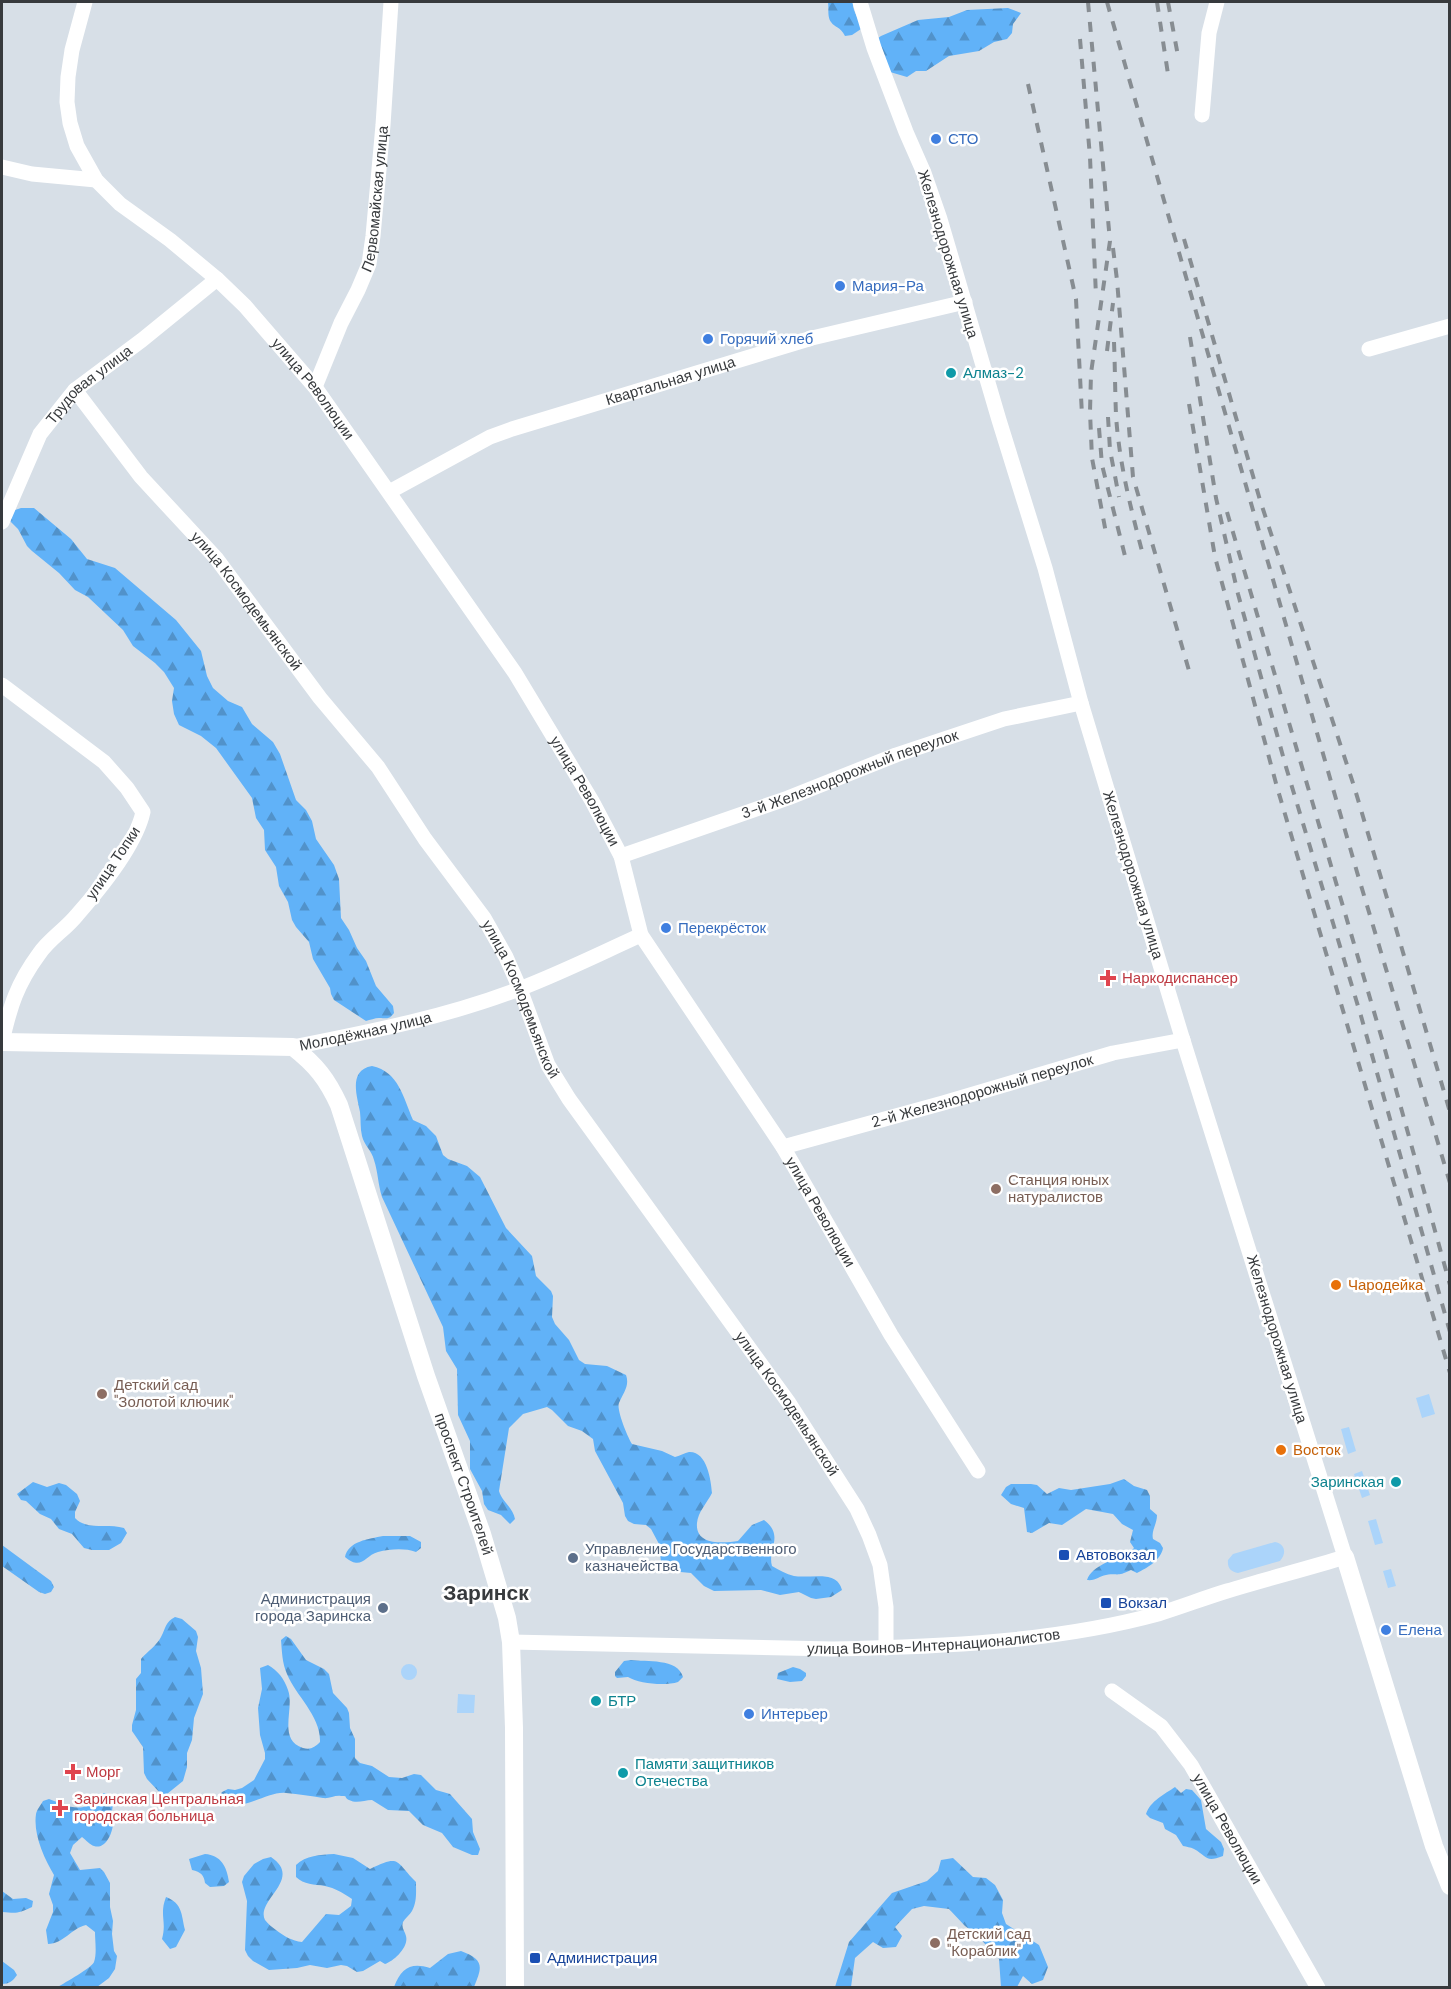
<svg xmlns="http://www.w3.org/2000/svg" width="1451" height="1989" viewBox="0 0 1451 1989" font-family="'DM Sans',sans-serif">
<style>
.grass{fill:#abd4fa}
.forest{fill:url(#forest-firs)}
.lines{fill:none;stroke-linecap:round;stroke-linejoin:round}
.minor{stroke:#fff;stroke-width:15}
.tertiary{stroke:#fff;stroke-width:18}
.rail{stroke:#878d92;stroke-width:4;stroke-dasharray:10 10;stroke-linecap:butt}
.shop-dot{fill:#3f7fe0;stroke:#fff;stroke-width:2}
.culture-dot{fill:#0f9aa8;stroke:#fff;stroke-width:2}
.health-dot{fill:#e0444e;stroke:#fff;stroke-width:2}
.education-dot{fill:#8d6e63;stroke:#fff;stroke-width:2}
.food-dot{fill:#e8710a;stroke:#fff;stroke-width:2}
.transit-dot{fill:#1a4fb4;stroke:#fff;stroke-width:2}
.service-dot{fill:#5c6f8a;stroke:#fff;stroke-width:2}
.labels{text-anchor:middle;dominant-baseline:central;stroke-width:5;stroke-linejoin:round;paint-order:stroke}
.shop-label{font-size:15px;fill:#366cbe;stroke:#fff;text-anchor:start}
.street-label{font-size:15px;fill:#373a3d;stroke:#fff}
.culture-label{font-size:15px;fill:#0d838f;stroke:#fff;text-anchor:start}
.health-label{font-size:15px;fill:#be3a42;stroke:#fff;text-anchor:start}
.education-label{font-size:15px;fill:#785e54;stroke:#fff;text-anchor:start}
.food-label{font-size:15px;fill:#c56008;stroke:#fff;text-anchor:start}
.service-label{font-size:15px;fill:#4e5e75;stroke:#fff;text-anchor:start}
.transit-label{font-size:15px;fill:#164399;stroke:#fff;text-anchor:start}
.district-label{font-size:21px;font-weight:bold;fill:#373a3d;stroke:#fff}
</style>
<defs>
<pattern id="forest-firs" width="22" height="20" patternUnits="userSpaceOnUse" patternTransform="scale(1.5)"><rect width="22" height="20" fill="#61b2f8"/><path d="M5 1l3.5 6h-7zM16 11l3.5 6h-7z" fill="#5192ca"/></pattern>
</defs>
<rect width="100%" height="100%" fill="#d7dfe7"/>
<!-- grass -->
<path class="grass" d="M1429,1394L1435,1414L1422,1418L1416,1398Z
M1349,1427L1356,1451L1348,1454L1341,1429Z
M1362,1471L1370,1495L1362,1498L1354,1474Z
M1376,1519L1383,1543L1375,1545L1368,1521Z
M1275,1542C1285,1544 1287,1553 1280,1561L1238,1573C1231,1572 1227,1568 1228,1560L1233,1554Z
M1391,1569L1396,1586L1388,1588L1383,1571Z
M401 1672a8 8 0 1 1 16 0a8 8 0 1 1-16 0Z
M458,1694L475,1695L474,1713H457Z"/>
<!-- forest -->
<path class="forest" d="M828,2H853C852,12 860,18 861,29L852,35L845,36C840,26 835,28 831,22C827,17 829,8 828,2Z
M1008,8L1021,13L1013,24L1012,33L1007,39L994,42L979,51L949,56L926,71H916L907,77L890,72L878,38L881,36L918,20L949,17L967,10Z
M21,508H34L71,539L87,559L115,568L176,620L201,651L207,676L213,688L228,701L242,707L252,724L273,742L280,754L296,800L306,810L312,821L316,839L334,865L339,879L341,918L349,930L357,948L366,961L376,986L393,1006L394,1013C389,1020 387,1018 379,1018C375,1018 370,1020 366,1021L334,1000L331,994L330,988L313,959L309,942L296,927L292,920L288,902L279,886L276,867L265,850L264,830L256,818L252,798L216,748L201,736L179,725L174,714L172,701L174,688L164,672L155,663L133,646L123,630L88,597L75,590L59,573L32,551L27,546L18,529L9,520L15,510Z
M372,1066C399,1072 403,1097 413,1120L426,1126L436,1136L443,1155L448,1159L467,1166L480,1177L506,1228L532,1256L536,1276L551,1291L553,1296L552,1317L555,1324L569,1340L579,1360L585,1364L607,1366L626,1375C630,1386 623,1393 619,1403C616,1409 628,1438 632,1444L662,1451L675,1457C679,1456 685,1453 689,1452C707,1451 711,1480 712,1493C707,1503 698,1512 697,1523C695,1546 724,1543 738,1541L752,1525L764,1520C785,1536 767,1549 772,1566C779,1570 786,1574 794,1576C810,1579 837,1569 842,1590L831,1597L816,1599L811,1598L799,1592L780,1595L761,1590L714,1591L704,1586L691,1573L670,1571L664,1567L661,1562L659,1544L651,1529L646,1525L634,1524L628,1521L625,1516L623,1503L595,1451L593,1439L582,1431L568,1426L552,1410L547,1407L523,1414L509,1428L499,1491C502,1502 513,1507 515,1519L510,1524L501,1515L488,1510L484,1504L482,1491L470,1469V1441L458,1415L457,1369L446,1351L443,1327L382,1197C378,1185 378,1172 374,1160C372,1151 364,1145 362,1136C360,1128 361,1120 360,1112C357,1096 348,1070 372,1066Z
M1124,1479L1134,1486L1147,1490L1150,1496V1509L1157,1515C1157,1524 1151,1531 1153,1539L1160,1543L1163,1548C1161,1560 1147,1568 1137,1573L1131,1570C1117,1577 1119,1573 1106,1575C1099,1576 1096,1581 1087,1580C1092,1565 1116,1559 1130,1552L1134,1548L1130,1542L1133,1530L1122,1524L1113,1514L1086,1509L1062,1525L1049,1523L1032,1533L1027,1532L1024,1508L1011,1504L1001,1495L1006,1487L1011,1484H1031L1037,1485L1047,1494L1059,1488L1071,1490L1110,1484Z
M33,1482L47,1487L59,1483L66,1485L77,1494L80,1501L75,1512V1518C87,1531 108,1523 124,1528L127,1533L121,1543L109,1550H92L84,1548L72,1534L59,1529L51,1519L40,1514L26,1501L21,1500L17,1494Z
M383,1536H410L421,1542V1548L416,1552C405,1548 390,1549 378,1552C364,1556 362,1571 345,1557C348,1541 369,1539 383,1536Z
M2,1545L51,1581L54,1587L51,1592L45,1594L39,1592L2,1566Z
M175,1617L182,1619L196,1631L198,1637L196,1651L201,1668L203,1694L194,1718L192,1740L187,1753V1767L183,1781L167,1794H161L147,1779L144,1773L143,1747L132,1731V1725L136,1710V1679L141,1673V1659C147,1652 157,1645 161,1637C166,1628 165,1622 175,1617Z
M286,1636L291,1639L306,1660L324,1669L329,1674L333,1693L347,1708L349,1713L350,1728L355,1739V1758L360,1763L372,1766L389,1777L402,1778L414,1774L421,1775L436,1790L450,1794L472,1819L473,1832L480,1849L478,1855H472L453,1847L442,1833L423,1825L409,1811L388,1810L372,1800C364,1800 357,1804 349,1800C343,1797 349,1796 341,1796C335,1795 329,1799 323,1798C311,1796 299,1794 286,1793C266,1791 244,1813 218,1803V1798L222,1792L228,1789L235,1790L242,1788L254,1780L265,1759V1753L260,1735L258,1708L262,1689L260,1668L268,1665C278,1671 284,1678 288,1690C295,1708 277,1740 303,1748C311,1750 315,1747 320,1742C321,1716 296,1696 287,1674C282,1663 282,1651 281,1640Z
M631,1660C646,1662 678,1658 683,1677L678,1682C666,1686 639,1684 628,1677L617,1678L615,1676V1672L624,1661Z
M793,1667L800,1669L806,1673V1676L802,1681L790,1682L777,1679L778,1673Z
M1175,1787L1181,1793L1186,1789L1192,1790L1201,1800L1206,1829L1221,1842L1224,1849L1223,1856C1205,1863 1207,1856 1194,1849C1190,1847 1187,1847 1183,1846L1176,1835L1165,1829L1163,1823L1150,1818L1146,1814C1150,1801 1165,1794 1175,1787Z
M104,1793L111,1795C115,1802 112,1806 112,1813C112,1817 113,1820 113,1823C113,1832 106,1850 94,1846C90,1845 86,1840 82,1837L73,1845L70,1853L80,1870L100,1868L104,1872L110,1883V1907L113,1921L112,1934L114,1951L117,1956L115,1969L109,1978L97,1987H58C64,1983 93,1967 94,1962C97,1954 95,1941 95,1932L86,1925C72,1928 63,1944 48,1944L46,1930L53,1912V1905L49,1894L54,1875C44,1858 33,1834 36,1814C37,1809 41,1805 43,1801L49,1799C60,1803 77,1812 88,1805C94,1802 98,1796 104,1793Z
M205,1854C221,1855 227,1867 229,1882L224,1886L210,1887L205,1883C204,1875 201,1872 192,1870L189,1859Z
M334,1854L353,1858L370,1869C401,1854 395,1861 416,1882C416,1892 417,1902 412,1911C410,1915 405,1918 403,1922C401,1928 405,1931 406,1936C409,1947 394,1961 385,1964L380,1961L363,1971L357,1972L347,1966L341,1965L327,1968L310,1965L297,1968L269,1970L253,1961L248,1956L245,1950L247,1901L242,1882L244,1876L254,1864L263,1859L271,1857C304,1879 255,1900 265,1920C268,1924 272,1927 276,1930C284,1936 292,1941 302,1942L326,1914L339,1915L351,1906L352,1899C343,1893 335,1888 325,1886C314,1884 304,1885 296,1877V1865C306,1855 320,1855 334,1854Z
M953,1858L973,1877L986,1878L995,1885L1003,1900L1002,1913L1006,1924L1039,1945L1048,1967L1043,1980L1032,1984L1023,1976L1017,1987H1001L999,1959L975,1933L965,1926L949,1909L924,1906L912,1909L895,1927L902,1936L896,1947L883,1948L873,1942L855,1958L851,1987H835L849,1942L892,1893L927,1881L938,1871L941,1860Z
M2,1891L13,1899L26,1898L33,1901L32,1907C18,1914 16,1913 2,1912Z
M166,1897C183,1904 181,1914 185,1930L176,1947L170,1949L162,1939C167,1921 159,1915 166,1897Z
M461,1951C485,1960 482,1967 474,1987H394C401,1968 411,1962 430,1968L448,1954Z
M2,1961L14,1970L17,1975C13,1981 9,1984 2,1984Z"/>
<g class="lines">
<!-- minor -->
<g class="minor">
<path id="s1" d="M85,2L72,50L68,77L67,102L70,123L77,146L96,180L120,204L170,240L217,279L245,306L315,387L515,673L592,801L621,856L641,935L783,1147L891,1335L978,1471"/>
<path d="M1202,115L1209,33L1217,2"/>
<path d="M2,167L32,174L96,180"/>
<path d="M1369,349L1450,326"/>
<path id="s2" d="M315,387L341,323L358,290L369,264L373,236L383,125L391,2"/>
<path id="s3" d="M75,390L141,477L216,558L320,698L378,767L425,839L484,918L506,957L520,989L548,1065L569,1099L789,1403L857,1509L869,1535L880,1565L886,1607V1648"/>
<path id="s4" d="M389,492L490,437L512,429L812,338L965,302"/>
<path id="s5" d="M2,522L40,434L75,390L142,340L217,279"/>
<path d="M2,685L104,762L127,788L143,812C136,844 100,889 77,915C66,929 49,939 39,954C17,984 10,1006 2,1042"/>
<path id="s6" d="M621,856L788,798L896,755L1004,719L1081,703"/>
<path id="s7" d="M293,1047C369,1032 446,1017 519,989C561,973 601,953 641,935"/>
<path id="s8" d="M783,1147L943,1103L1113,1053L1183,1040"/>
<path id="s9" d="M511,1642L833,1649C940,1647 1055,1642 1158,1614C1181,1607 1204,1598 1227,1591C1266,1579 1306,1569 1345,1557L1181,1034L1081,703L1045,568L999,420L940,219L924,173L906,132L874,48L860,2"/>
<path id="s10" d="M1112,1691L1161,1726L1191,1765L1318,1988"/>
</g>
<!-- tertiary -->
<g class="tertiary">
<path id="s11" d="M2,1042L293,1047C316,1065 327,1079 339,1105L426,1376L482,1534L507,1618L511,1642L514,1728L515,1988"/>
<path d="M1345,1557L1434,1846L1450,1886"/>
</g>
<!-- rail -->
<path class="rail" d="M1088,2L1110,241L1091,373L1090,412L1092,458L1106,533
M1107,2L1357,872L1450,1183
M1157,2L1168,74
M1168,2L1178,56
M1080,39L1090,157L1096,296
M1028,84L1076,299L1082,415
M1184,239L1260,500L1354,786L1450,1112
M1113,248L1117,280L1133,477L1190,674
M1190,337L1216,498L1238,594L1286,767L1361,1016L1450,1332
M1114,342C1115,366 1115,391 1116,415C1119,463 1131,509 1143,555
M1107,351L1113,303
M1189,404L1215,557L1277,787L1450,1373
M1108,417L1110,450L1119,497
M1099,428L1102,465L1126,560
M1227,512L1382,1039L1450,1285"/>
</g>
<!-- markers -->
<g class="shop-dot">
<circle cx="936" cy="139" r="6"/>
<circle cx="840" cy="286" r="6"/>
<circle cx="708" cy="339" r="6"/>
<circle cx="666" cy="928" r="6"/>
<circle cx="1386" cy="1630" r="6"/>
<circle cx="749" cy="1714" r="6"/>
</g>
<g class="culture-dot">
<circle cx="951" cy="373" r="6"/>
<circle cx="1396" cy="1482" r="6"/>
<circle cx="596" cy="1701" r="6"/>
<circle cx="623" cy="1773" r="6"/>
</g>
<g class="health-dot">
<path d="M1105 969h6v6h6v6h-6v6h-6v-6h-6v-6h6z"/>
<path d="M70 1763h6v6h6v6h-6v6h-6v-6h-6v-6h6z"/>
<path d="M57 1799h6v6h6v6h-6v6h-6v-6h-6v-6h6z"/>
</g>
<g class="education-dot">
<circle cx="996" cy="1189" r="6"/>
<circle cx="102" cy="1394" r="6"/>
<circle cx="935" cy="1943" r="6"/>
</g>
<g class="food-dot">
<circle cx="1336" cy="1285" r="6"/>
<circle cx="1281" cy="1450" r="6"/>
</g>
<g class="transit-dot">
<rect x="1058" y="1549" width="12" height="12" rx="3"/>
<rect x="1100" y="1597" width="12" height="12" rx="3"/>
<rect x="529" y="1952" width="12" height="12" rx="3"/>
</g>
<g class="service-dot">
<circle cx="573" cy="1558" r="6"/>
<circle cx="383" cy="1608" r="6"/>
</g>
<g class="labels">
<!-- shop labels -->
<g class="shop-label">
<text x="948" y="139">СТО</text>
<text x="852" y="286">Мария-Ра</text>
<text x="720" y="339">Горячий хлеб</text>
<text x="678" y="928">Перекрёсток</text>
<text x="1398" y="1630">Елена</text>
<text x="761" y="1714">Интерьер</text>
</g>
<!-- street labels -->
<g class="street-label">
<text stroke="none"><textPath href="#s2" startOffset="200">Первомайская улица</textPath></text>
<text transform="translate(948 254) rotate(73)">Железнодорожная улица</text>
<text stroke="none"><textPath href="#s4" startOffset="304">Квартальная улица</textPath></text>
<text stroke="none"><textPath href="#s5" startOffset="166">Трудовая улица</textPath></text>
<text stroke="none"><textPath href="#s1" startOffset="489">улица Революции</textPath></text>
<text stroke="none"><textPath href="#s3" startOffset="272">улица Космодемьянской</textPath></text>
<text stroke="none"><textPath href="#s6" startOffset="243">3-й Железнодорожный переулок</textPath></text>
<text stroke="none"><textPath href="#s1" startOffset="975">улица Революции</textPath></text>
<text transform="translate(113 863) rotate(-56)">улица Топки</text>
<text transform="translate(1133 875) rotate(73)">Железнодорожная улица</text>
<text stroke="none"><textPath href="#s3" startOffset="758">улица Космодемьянской</textPath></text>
<text stroke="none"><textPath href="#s7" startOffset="74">Молодёжная улица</textPath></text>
<text stroke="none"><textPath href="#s8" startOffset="207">2-й Железнодорожный переулок</textPath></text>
<text stroke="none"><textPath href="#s1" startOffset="1461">улица Революции</textPath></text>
<text transform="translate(1277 1339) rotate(73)">Железнодорожная улица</text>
<text stroke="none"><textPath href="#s3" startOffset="1244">улица Космодемьянской</textPath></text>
<text stroke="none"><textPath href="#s11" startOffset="765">проспект Строителей</textPath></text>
<text stroke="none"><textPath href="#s9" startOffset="423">улица Воинов-Интернационалистов</textPath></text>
<text stroke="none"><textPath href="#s10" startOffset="183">улица Революции</textPath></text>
</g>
<!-- culture labels -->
<g class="culture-label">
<text x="963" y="373">Алмаз-2</text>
<text x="1384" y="1482" text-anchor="end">Заринская</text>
<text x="608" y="1701">БТР</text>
<text x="635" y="1764">Памяти защитников<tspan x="635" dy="17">Отечества</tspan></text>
</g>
<!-- health labels -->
<g class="health-label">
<text x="1122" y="978">Наркодиспансер</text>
<text x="86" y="1772">Морг</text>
<text x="74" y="1799">Заринская Центральная<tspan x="74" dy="17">городская больница</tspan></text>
</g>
<!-- education labels -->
<g class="education-label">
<text x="1008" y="1180">Станция юных<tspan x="1008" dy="17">натуралистов</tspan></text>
<text x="114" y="1385">Детский сад<tspan x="114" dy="17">"Золотой ключик"</tspan></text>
<text x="947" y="1934">Детский сад<tspan x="947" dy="17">"Кораблик"</tspan></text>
</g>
<!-- food labels -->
<g class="food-label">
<text x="1348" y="1285">Чародейка</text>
<text x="1293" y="1450">Восток</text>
</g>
<!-- service labels -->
<g class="service-label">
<text x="585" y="1549">Управление Государственного<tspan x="585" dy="17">казначейства</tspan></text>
<text x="371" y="1599" text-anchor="end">Администрация<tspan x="371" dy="17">города Заринска</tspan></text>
</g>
<!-- transit labels -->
<g class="transit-label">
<text x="1076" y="1555">Автовокзал</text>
<text x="1118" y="1603">Вокзал</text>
<text x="547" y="1958">Администрация</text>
</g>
<!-- district labels -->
<g class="district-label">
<text x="486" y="1593">Заринск</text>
</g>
</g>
<!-- border -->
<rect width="1451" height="1989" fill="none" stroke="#373a3d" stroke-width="6"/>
</svg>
